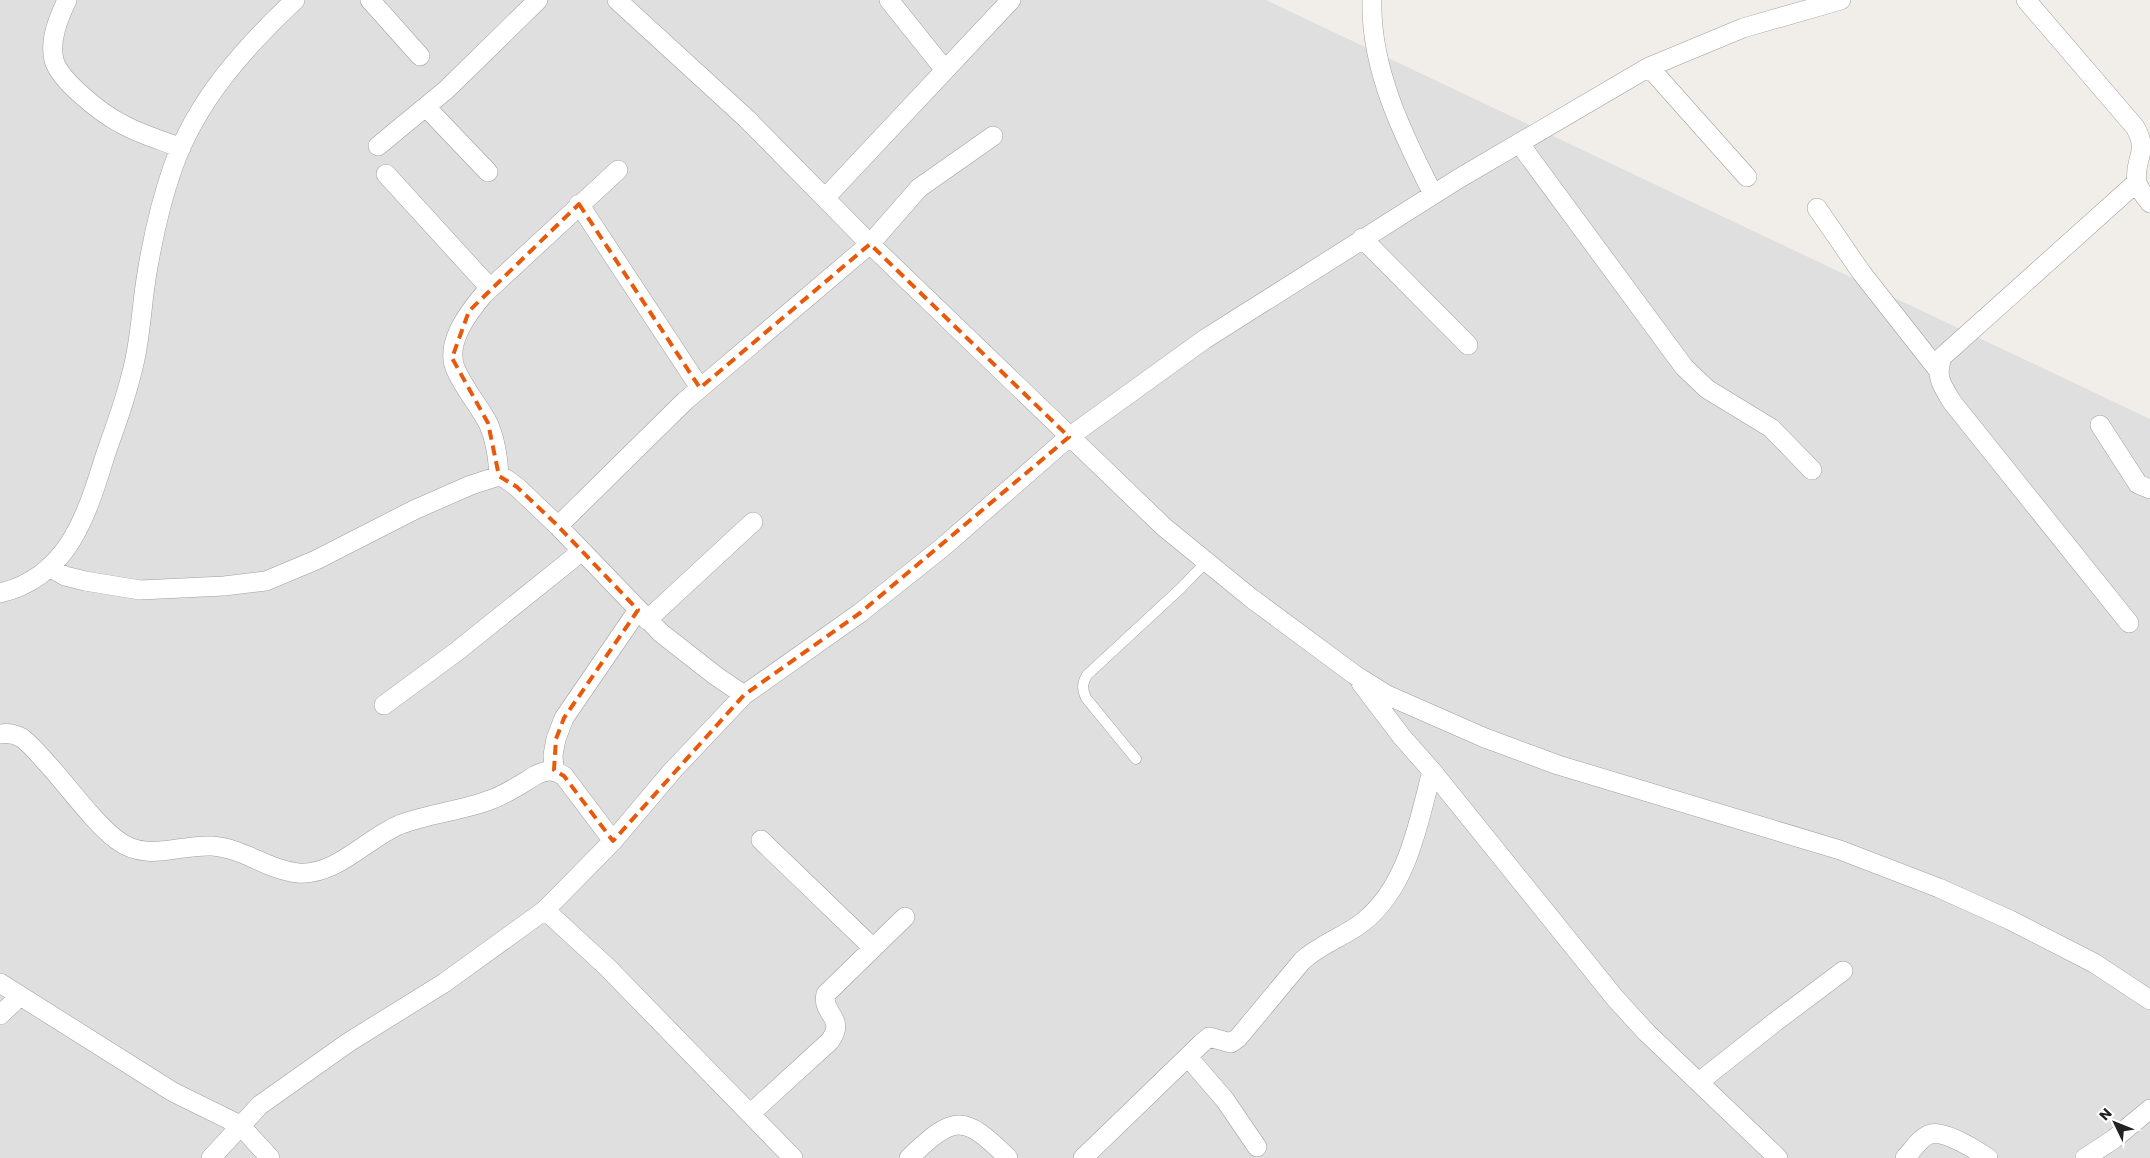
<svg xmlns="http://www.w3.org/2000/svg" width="2150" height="1158" viewBox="0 0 2150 1158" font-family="Poppins,sans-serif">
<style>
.residential{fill:#e0dfdf}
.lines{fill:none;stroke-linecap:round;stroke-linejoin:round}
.service-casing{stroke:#9f9f9f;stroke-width:11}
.minor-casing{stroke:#9f9f9f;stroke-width:20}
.service{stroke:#fff;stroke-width:10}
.minor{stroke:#fff;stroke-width:19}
.marked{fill:none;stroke:#e8590c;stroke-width:4;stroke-dasharray:10 6;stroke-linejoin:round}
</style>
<rect width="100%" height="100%" fill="#f1eeea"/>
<!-- residential -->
<path class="residential" d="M0,0H1266L2150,419V1158H0Z"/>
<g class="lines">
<!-- service casing -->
<g class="service-casing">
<path id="service" d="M1136,759L1086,698C1082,689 1082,683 1087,675L1181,588L1206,562"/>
</g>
<!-- minor casing -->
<g class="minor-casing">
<path id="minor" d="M67,0C59,17 49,40 54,60C59,80 101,113 120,123C139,134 161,140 181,148
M370,0L420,56
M617,0L747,119L870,244L1164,527L1251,598L1355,675L1387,695L1412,706L1485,738L1558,765L1840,850L1939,888L2010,920L2094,963L2150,1000
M889,0L945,70
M1372,0C1370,68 1403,135 1433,194
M2026,0L2135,127C2150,153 2133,159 2137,182C2139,189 2145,197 2150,203
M1649,67L1747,177
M426,107L488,172
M1519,143L1684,367L1707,389L1771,428L1812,470
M378,146L446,90L538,0
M386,174L490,288
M826,197L1011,0
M579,204L700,388
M1817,208L1861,272L1938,370
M1362,238L1468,345
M2100,425L2138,484L2150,489
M499,476C498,458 496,440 488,423C479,405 464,389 456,370C444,344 468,313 484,294L618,170
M558,526L685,401L870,244L919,188L993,136
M49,567L65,576L85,581L140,590L224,586L266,581L316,560L414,510L471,485L499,476L506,479L517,487L558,526L661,633L716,676L744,695
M0,593C70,576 87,513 106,453C117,422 128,392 135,359C141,331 142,302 147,273C153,237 161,201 173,167C197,100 244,48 295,0
M647,620L753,522
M2129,623L1952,402C1942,385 1935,378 1942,357L2137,182
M1361,683L1402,737L1432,771L1615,998L1646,1032L1778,1158
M384,705L456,652L582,551
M0,734C7,733 15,734 22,738C30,744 37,752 43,759C66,783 92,821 117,840C147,863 179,844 212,846C243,848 268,870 298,873C336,876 366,839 399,825C428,814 460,811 490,800C507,794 521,784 536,775C547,769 555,770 564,776L613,841
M554,770L553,755L556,739L564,718L638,610
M761,840L873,948
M545,910L607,967L793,1158
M0,983L173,1092L240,1125L270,1158
M0,1015L20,996
M1188,1057L1225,1100L1257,1147
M1699,1082L1775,1022L1843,971
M750,1114L830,1041C847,1017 821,1015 826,994L905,917
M211,1158L260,1105L349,1042L444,983L545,910L613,841L673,770L744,695L860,613L943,547L1069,437L1205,339L1458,179L1649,67L1743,28L1841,0
M909,1158C954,1115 963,1113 1008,1158
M1083,1158L1202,1043L1209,1037L1231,1043L1238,1038L1302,961C1320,944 1344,937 1363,922C1408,886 1418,824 1432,771
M1905,1158C1912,1151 1921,1136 1931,1134C1945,1130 1976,1150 1988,1158
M2085,1158L2114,1139L2150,1109"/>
</g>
<!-- service -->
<use href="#service" class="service"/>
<!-- minor -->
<use href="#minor" class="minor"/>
</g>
<!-- marked area -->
<path class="marked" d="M579,204L700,388L870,244L1069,437L860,613L744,695L613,841L564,776L554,770L556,739L564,718L638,610L558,526L517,487L499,476L488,423L452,358L469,311Z"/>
<!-- north arrow -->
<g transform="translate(2115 1123) rotate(313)" stroke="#ffffff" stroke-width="4" paint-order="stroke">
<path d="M0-4L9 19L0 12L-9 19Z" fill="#222222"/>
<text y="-8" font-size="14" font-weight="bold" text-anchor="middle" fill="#222222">N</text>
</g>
</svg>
